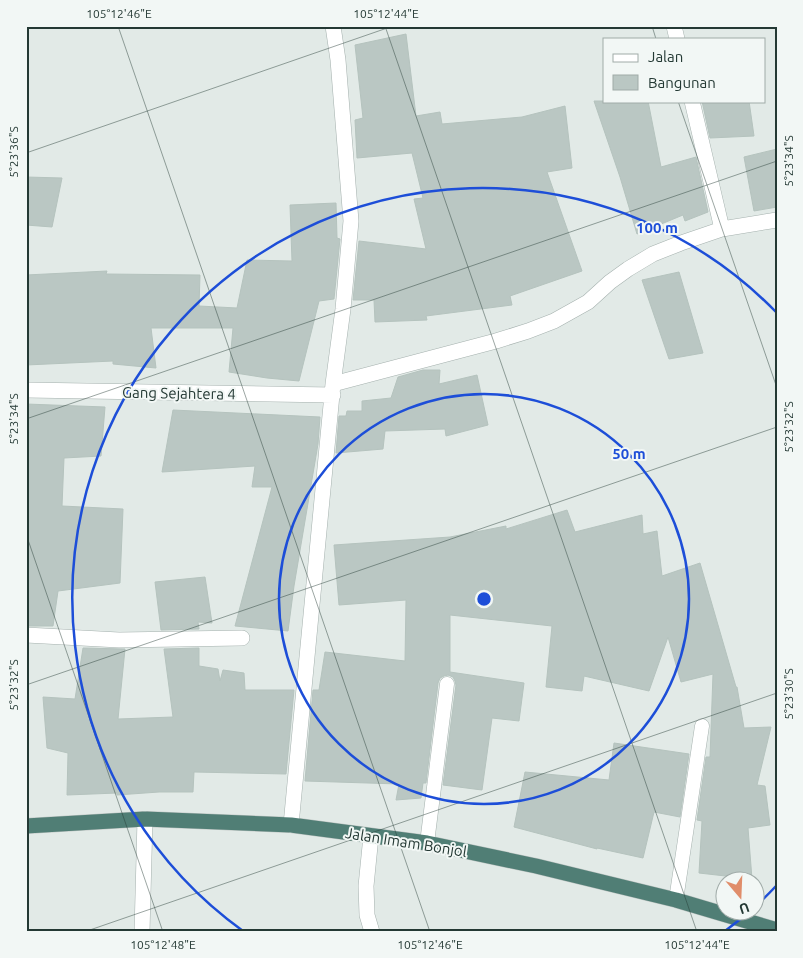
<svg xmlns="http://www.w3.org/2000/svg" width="803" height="958" viewBox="0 0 803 958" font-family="Ubuntu,sans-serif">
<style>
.building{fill:#bac7c3;stroke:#b5c3be}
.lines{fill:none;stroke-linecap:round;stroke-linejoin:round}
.service-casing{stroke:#a5b1ae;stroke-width:15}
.minor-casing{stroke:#a5b1ae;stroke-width:16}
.trunk-casing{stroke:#bdc4c2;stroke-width:16}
.service{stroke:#fff;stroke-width:14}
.minor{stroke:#fff;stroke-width:15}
.trunk{stroke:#507e75;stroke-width:15}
.ticks{fill:none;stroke:#243934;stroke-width:1;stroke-opacity:0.45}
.ring{fill:none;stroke:#1d4ed8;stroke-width:2.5}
.labels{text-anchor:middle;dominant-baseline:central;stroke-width:4;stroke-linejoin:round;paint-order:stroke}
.street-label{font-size:15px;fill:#243934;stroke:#f2f7f5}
.centre{fill:#1d4ed8;stroke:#f2f7f5;stroke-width:2.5}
.ring-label{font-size:15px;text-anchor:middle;font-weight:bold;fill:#1d4ed8;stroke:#f2f7f5;stroke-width:4;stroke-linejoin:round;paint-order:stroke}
.neatline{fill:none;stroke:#243934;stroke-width:2}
.ticks-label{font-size:12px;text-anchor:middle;fill:#243934}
</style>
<rect width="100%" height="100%" fill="#e2eae7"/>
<!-- building -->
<path class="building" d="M406,34L416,116L440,112L442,124L522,117L565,106L572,168L547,172L582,271L510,296L512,305L426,316L427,320L375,322L374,300H353L359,241L426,249L414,199L423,198L412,153L357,158L355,120L363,118L355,45Z
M594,101H648L661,167L696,157L708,212L685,221L683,215L637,234L620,177Z
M702,101H749L754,136L710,138Z
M777,149V207L754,211L744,157Z
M26,177L62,178L52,227L26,225Z
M336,203L337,238L340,239L334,299L319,301L299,381L267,378L229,372L233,328H151L156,368L113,364V361L26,365V275L107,271L106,274L200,275L199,306L237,308L247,260L292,261L290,205Z
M679,272L703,353L669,359L642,280Z
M423,370H440L439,384L477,375L488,425L446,436L445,429L385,431L383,449L336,453L339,416H346L347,411H362V401L391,398L398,377Z
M26,404L105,407L101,456L64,458L62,506L123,509L120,583L58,591L53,626H26Z
M173,410L320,417L318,444L294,586L288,631L235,626L272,487H252L255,466L162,472Z
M567,510L575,532L642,515L643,534L657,531L662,576L700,563L736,687H737L744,728L771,727L757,785L765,786L770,825L748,828L752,879L699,873L702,821L697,820L706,757H710L713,674L681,682L668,637L649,691L584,676L582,691L546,687L552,626L450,615V672L524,683L519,721L492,718L482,790L443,785L456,685L455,681L453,677L448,675L444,676L440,678L438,683L426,783H423L421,798L396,800L399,784L305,781L313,690H319L325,652L405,661L406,600L339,605L334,545L450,537L506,526V529Z
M205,577L212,623L198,622L199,629L161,630L155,582Z
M83,648L125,649L118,719L173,717L164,649L199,648V666L218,669L220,681L223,670L244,673L245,690H294L286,774L194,772L193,792H159L117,795V793L67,795L68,753L47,748L43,697L75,699Z
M614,743L689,754L680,817L654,812L643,858L597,848V849L514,827L525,772L609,780Z"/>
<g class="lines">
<!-- service casing -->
<g class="service-casing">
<path id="service" d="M427,843L447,684
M676,900L702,726"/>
</g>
<!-- minor casing -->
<g class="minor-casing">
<path id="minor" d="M674,26L677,39
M692,101L722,229
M333,384L496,341L528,331L554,321L588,302L610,282L628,269L653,254L681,243L722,229L777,220
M26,390L333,395
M26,635L119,640L242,638
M291,825L333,384L343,309L351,221L338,60L333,26
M371,836L366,886L367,915L372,932
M142,932L145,819"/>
</g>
<!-- trunk casing -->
<g class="trunk-casing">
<path id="trunk" d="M26,826L145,819L291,825L427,843L536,866L676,900L777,930"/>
</g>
<!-- service -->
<use href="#service" class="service"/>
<!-- minor -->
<use href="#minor" class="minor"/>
<!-- trunk -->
<use href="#trunk" class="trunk"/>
</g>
<!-- ticks -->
<path class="ticks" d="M118,26L430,932M385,26L697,932M652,26L656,39M678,101L777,388M26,153L393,26M26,419L777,161M26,534L163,932M26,685L777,427M84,932L777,693"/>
<!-- distance rings -->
<g class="ring">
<circle cx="484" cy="599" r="205"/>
<path d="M776 886A410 410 0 0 1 756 906M750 911A410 410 0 0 1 725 931M243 931A410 410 0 1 1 776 312"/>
</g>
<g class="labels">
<!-- street labels -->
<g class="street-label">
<text transform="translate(179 393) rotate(1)">Gang Sejahtera 4</text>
<text transform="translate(406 842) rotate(9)">Jalan Imam Bonjol</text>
</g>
</g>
<circle cx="484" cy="599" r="8" class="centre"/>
<g class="ring-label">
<text x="657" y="233">100 m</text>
<text x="629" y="459">50 m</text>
</g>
<!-- border -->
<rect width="803" height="958" fill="none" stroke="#f2f7f5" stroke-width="55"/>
<!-- legend -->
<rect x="603" y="38" width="162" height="65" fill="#f2f7f5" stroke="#a0aba8"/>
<rect x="613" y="54" width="25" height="8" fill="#ffffff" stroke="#a0aba8"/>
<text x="648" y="62" font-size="15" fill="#243934">Jalan</text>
<rect x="613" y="75" width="25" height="15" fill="#bac7c3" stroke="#a0aba8"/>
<text x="648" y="88" font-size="15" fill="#243934">Bangunan</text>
<!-- north arrow -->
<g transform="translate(740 896) rotate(161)"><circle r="24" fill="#f2f7f5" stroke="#a0aba8"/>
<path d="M0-4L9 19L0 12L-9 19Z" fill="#e08d6a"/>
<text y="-8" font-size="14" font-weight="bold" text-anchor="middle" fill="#243934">U</text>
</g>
<rect x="28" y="28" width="748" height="902" class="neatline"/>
<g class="ticks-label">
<text x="119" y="18">105°12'46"E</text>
<text x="386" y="18">105°12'44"E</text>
<text transform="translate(14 152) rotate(-90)" y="4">5°23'36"S</text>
<text transform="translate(789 161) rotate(-90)" y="4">5°23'34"S</text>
<text transform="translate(14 419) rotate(-90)" y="4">5°23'34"S</text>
<text transform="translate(789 427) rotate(-90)" y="4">5°23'32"S</text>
<text transform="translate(14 685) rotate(-90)" y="4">5°23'32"S</text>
<text transform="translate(789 694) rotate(-90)" y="4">5°23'30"S</text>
<text x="163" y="949">105°12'48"E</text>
<text x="430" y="949">105°12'46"E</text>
<text x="697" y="949">105°12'44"E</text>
</g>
</svg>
